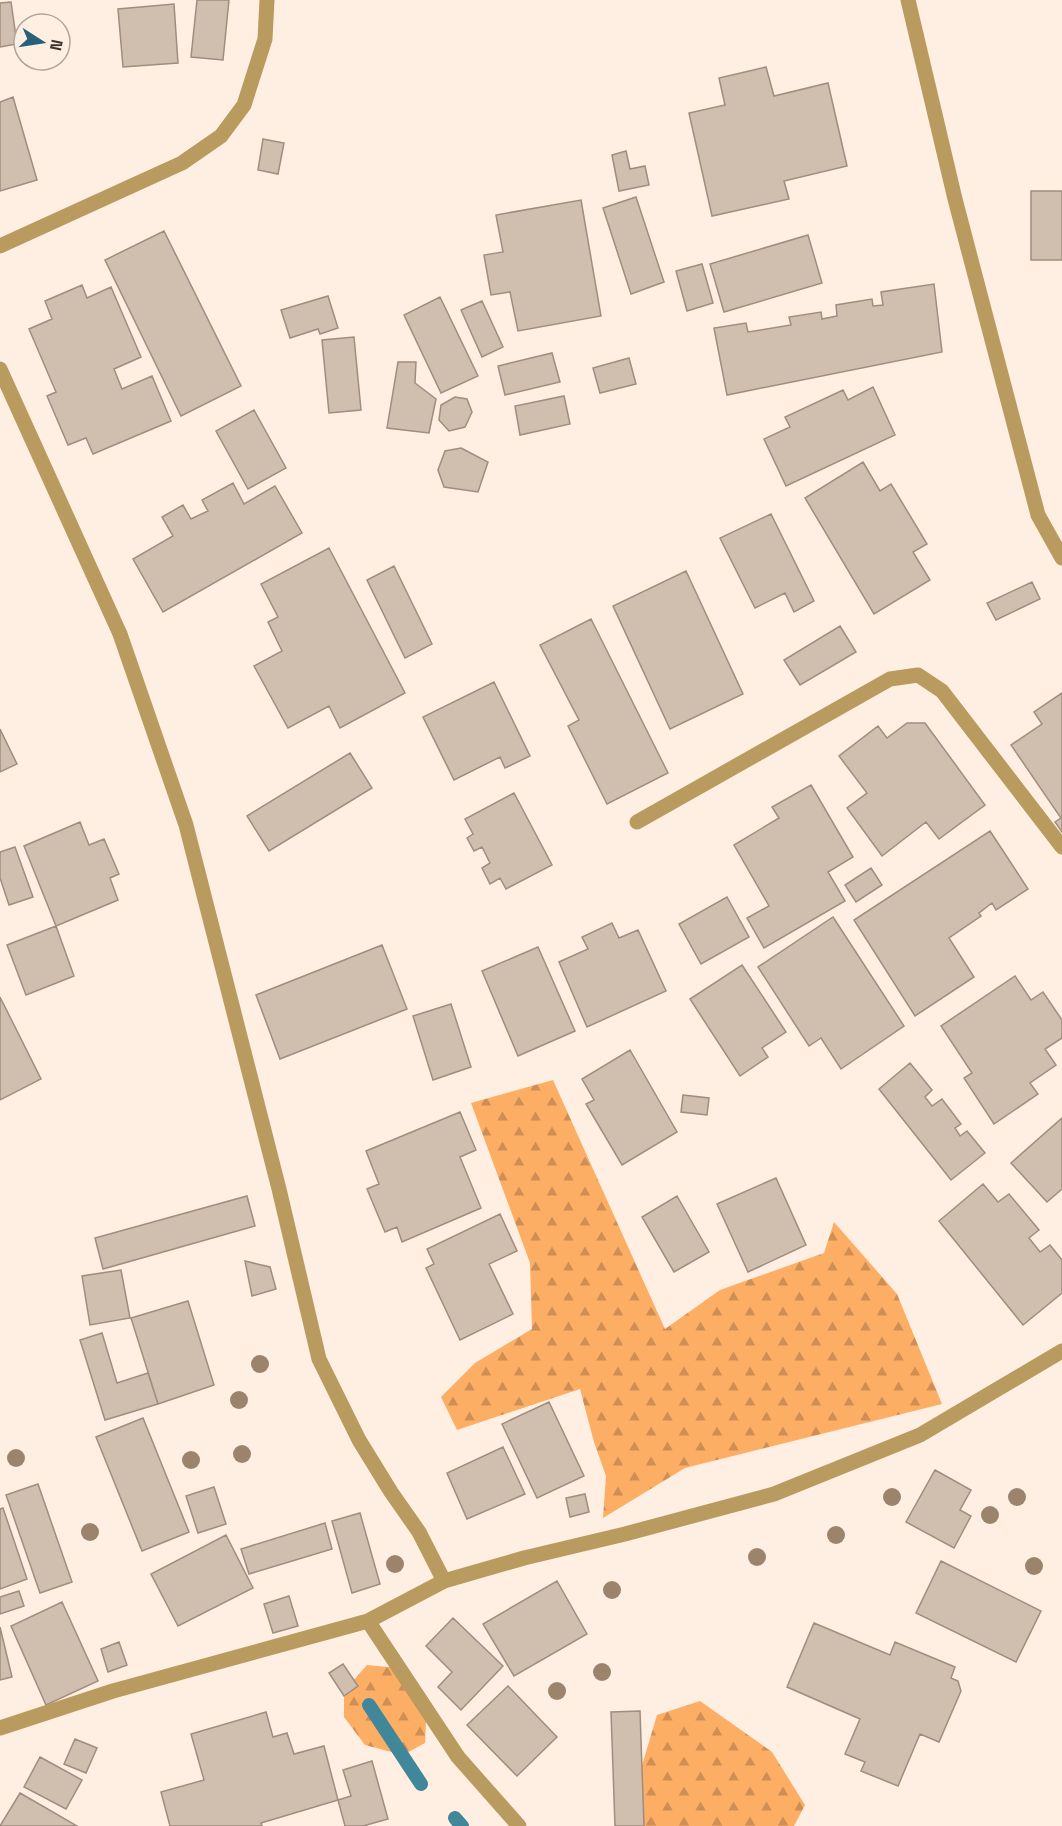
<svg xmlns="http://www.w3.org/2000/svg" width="1062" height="1826" viewBox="0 0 1062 1826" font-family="'Space Grotesk',sans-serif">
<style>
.forest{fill:url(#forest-firs)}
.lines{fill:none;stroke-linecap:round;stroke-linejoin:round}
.stream{stroke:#408799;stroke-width:14}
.building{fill:#d0beae;stroke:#9f8d7e;stroke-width:1.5}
.minor{stroke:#b99b60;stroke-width:15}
.tree{fill:#9c846c}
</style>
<defs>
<pattern id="forest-firs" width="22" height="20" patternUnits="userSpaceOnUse" patternTransform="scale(1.5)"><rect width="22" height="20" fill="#fdae65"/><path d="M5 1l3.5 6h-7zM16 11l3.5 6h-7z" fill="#ce8e54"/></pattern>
</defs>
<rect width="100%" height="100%" fill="#feefe2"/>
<!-- forest -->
<path class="forest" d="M553,1080L665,1329L720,1290L824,1253L834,1222L897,1294L942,1404L685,1468L603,1518L606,1476L594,1442L580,1389L457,1430L441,1397L475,1363L532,1329L530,1263L471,1103Z
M367,1665L408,1669L427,1697L425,1743L403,1755L365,1745L344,1717V1691Z
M700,1701L772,1752L805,1805L794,1826H624L657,1715Z"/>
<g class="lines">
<!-- stream -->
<path class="stream" d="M369,1705L421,1784
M455,1818L462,1826"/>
</g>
<!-- building -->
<path class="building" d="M197,0H229L223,60L191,57Z
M11,2L17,44L0,47V3Z
M174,4L178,63L123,67L118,9Z
M766,67L774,96L828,83L847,166L784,181L789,199L712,216L689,113L725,105L719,78Z
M13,97L37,180L0,191V102Z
M263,139L284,143L278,174L258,170Z
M626,151L630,169L645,166L649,185L619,191L612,155Z
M1031,191H1062V260H1031Z
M636,197L664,282L631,294L603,208Z
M581,200L601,316L518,331L510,292L491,295L484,255L503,252L496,215Z
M164,231L241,386L181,416L105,260Z
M808,235L822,283L724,312L710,264Z
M702,264L713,303L687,311L676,271Z
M934,284L942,352L727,395L714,328L746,323L748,332L791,325L789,317L821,312L822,319L837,316L836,305L872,299L873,306L883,305L881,292Z
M82,285L87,298L111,287L141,357L114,369L122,389L152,376L171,421L93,454L86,438L68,445L47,396L56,392L29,329L52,319L45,301Z
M328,296L338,328L320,334L318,329L290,338L281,310Z
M440,297L478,376L441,393L404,315Z
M482,301L503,347L482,357L461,310Z
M354,337L361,410L329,413L322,340Z
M552,353L560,382L505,395L498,366Z
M629,358L636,384L600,393L593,368Z
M398,362H416L415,383L436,399L429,433L387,428Z
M873,387L895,435L786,486L764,439L790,427L785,417L843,390L848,400Z
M564,396L570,424L520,435L515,406Z
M455,397L467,399L472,412L465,427L449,431L439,420L441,405Z
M254,410L286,468L248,489L216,431Z
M461,448L488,462L478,492L444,487L438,470L445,451Z
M863,462L880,491L891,484L927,544L913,552L930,580L874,614L805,498Z
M233,483L244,504L275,486L302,533L163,612L133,559L173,536L162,517L183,505L191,519L208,511L202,500Z
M771,514L814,601L794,612L785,593L755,608L720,538Z
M329,548L405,693L340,728L329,706L288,728L254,666L282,651L268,622L278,617L261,584Z
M394,566L432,644L405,658L367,580Z
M686,571L743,694L670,729L613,606Z
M1032,582L1040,599L996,620L987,603Z
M591,619L668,773L607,804L568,726L579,720L540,645Z
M840,626L856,652L800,685L784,660Z
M494,682L530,756L505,768L500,757L454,780L423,717Z
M1062,693V832L1055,822L1061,818L1011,745L1042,724L1034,712Z
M907,723H925L985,805L939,839L926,822L882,856L847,808L867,793L839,756L878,726L887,738Z
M0,729L17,764L0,772Z
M350,753L372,788L269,851L247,816Z
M811,785L853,857L828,872L845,901L764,948L747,918L769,906L734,845L779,818L772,807Z
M514,793L552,865L506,889L500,878L490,884L482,868L490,863L482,847L474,851L467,838L473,834L465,819Z
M80,822L89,845L104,839L119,874L110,878L118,900L56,926L24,846Z
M990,831L1028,889L996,910L992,903L979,913L981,916L949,938L974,977L915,1016L854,920Z
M15,847L33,897L9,905L0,878V852Z
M871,868L882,885L856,902L845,885Z
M727,897L749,937L701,964L679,924Z
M833,917L904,1026L841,1069L821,1038L809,1046L758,967Z
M612,923L619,938L638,930L666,991L587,1027L559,962L588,949L582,937Z
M56,926L74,976L26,995L7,945Z
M382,945L407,1009L280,1059L256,995Z
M538,947L575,1031L518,1056L482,971Z
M742,965L786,1032L762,1048L768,1057L740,1076L690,999Z
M1015,976L1031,1000L1043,992L1062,1020V1038L1045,1049L1056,1065L1030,1083L1038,1094L994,1124L964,1078L972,1073L941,1026Z
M0,997L41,1079L0,1100Z
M451,1004L471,1067L433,1080L413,1016Z
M630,1050L677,1132L622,1165L586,1104L594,1100L582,1079Z
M910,1063L932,1090L925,1097L932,1106L942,1099L961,1124L955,1128L960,1136L967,1131L985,1153L951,1180L879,1089Z
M683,1095L709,1098L707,1115L681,1112Z
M460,1112L476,1150L460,1157L481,1208L402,1242L397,1227L385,1232L367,1189L379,1184L366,1151Z
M1062,1118V1189L1047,1202L1011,1163Z
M776,1178L806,1245L748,1272L717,1204Z
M983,1184L998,1202L1009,1194L1039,1230L1029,1238L1040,1252L1050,1245L1062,1260V1293L1023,1325L939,1221Z
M247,1196L255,1226L103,1269L95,1238Z
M677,1196L709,1252L674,1272L642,1217Z
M500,1214L517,1251L489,1264L513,1314L460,1340L426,1268L434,1264L427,1249Z
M245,1261L270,1267L276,1289L252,1296Z
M121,1270L130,1318L90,1325L82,1276Z
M188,1301L214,1385L158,1404L131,1318Z
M102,1333L117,1383L148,1373L158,1404L105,1420L80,1340Z
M549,1402L584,1476L537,1498L502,1424Z
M143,1418L189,1532L142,1551L96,1437Z
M503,1447L525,1494L467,1519L447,1473Z
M935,1470L971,1490L960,1510L971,1516L954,1548L906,1522Z
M38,1484L72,1582L40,1593L6,1495Z
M214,1487L226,1524L198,1533L186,1496Z
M585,1494L589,1512L570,1517L566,1498Z
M3,1508L27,1579L0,1589V1509Z
M360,1513L380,1584L352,1593L332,1521Z
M325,1523L332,1549L249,1574L241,1549Z
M226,1535L253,1588L178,1626L151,1574Z
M941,1561L1041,1611L1016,1662L916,1613Z
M557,1581L587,1634L514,1676L483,1624Z
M19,1591L24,1606L0,1614V1597Z
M289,1596L298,1626L273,1633L264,1604Z
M62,1602L98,1681L46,1705L11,1626Z
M453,1618L503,1666L461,1710L438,1687L452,1672L426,1646Z
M814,1623L890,1655L895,1642L955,1667L951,1678L958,1681L961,1691L939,1742L920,1734L898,1786L861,1771L865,1762L845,1754L860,1719L787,1687Z
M0,1627L12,1677L0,1680Z
M119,1642L127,1665L108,1672L101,1649Z
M343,1664L358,1686L344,1696L329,1673Z
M508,1686L557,1737L517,1776L467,1725Z
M640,1711L644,1826H615L611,1712Z
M266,1712L273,1737L287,1733L294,1754L324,1746L338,1800L261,1823L262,1826H170L161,1792L204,1780L191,1734Z
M75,1739L97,1748L86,1773L64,1764Z
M40,1757L82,1780L66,1809L24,1787Z
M372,1761L388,1819L363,1826H345L338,1800L351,1796L343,1770Z
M20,1793L77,1826H0Z"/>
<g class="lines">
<!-- minor -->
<path class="minor" d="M908,0L955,199L1038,515L1062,558
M0,246L182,163L221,136L244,105L265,39L267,0
M0,369L120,634L186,825L279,1189L319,1359L359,1440L391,1492L419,1532L444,1581
M637,822L890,679L918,675L942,691L1062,847
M368,1621L458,1757L519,1826
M0,1728L113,1691L368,1621L444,1581L524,1558L625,1534L774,1494L920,1435L1062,1351"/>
</g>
<!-- trees -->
<g class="tree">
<circle cx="260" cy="1364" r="9"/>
<circle cx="239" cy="1400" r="9"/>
<circle cx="242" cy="1454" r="9"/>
<circle cx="16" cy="1458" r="9"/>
<circle cx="191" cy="1460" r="9"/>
<circle cx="892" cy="1497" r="9"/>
<circle cx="1017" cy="1497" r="9"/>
<circle cx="990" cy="1515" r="9"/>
<circle cx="90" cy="1532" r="9"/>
<circle cx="836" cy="1535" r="9"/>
<circle cx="757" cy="1557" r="9"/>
<circle cx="395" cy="1564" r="9"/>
<circle cx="1034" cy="1566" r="9"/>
<circle cx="612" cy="1590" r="9"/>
<circle cx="602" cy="1672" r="9"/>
<circle cx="557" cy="1691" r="9"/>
</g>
<!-- north arrow -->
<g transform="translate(42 42) rotate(102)"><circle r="28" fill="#feefe2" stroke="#b0a59a" stroke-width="1.5"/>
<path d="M0-4.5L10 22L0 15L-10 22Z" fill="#276079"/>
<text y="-9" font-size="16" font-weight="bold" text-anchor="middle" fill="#3c352e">N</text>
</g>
</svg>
